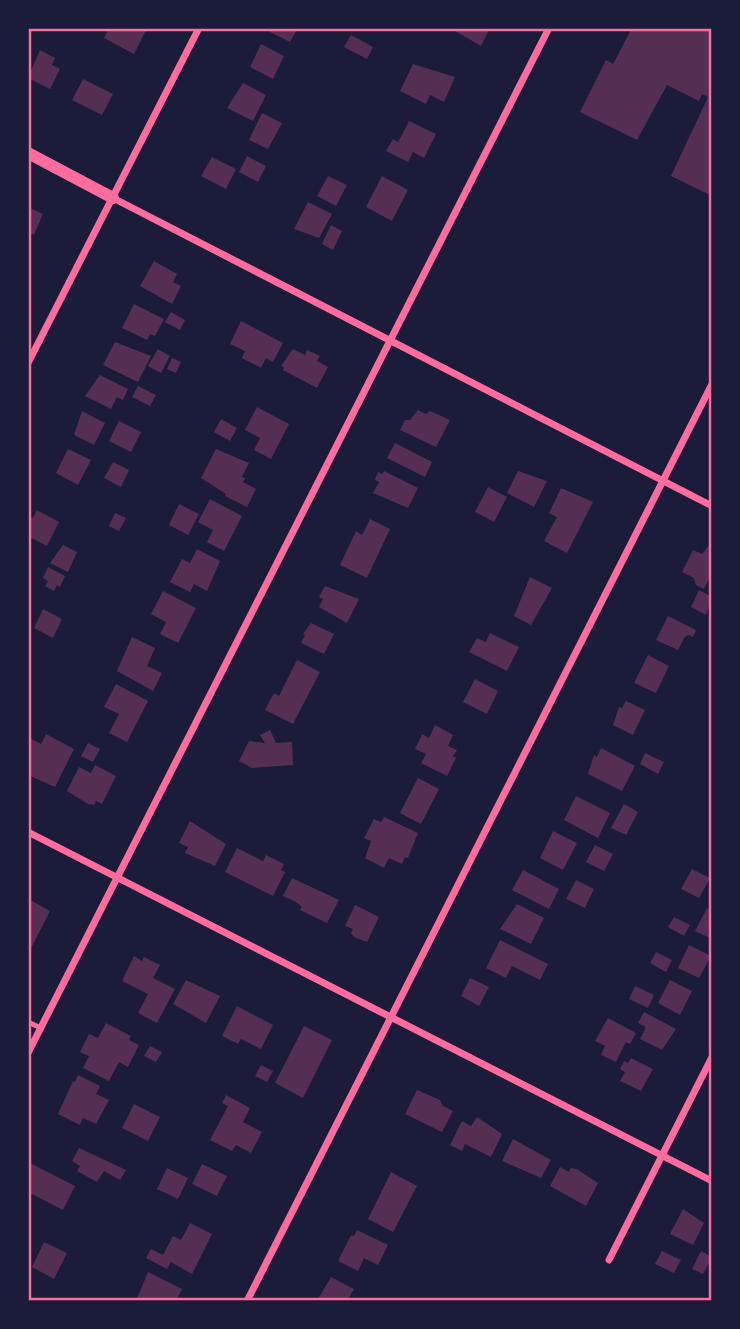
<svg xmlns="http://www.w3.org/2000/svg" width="740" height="1329" viewBox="0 0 740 1329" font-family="Karla,sans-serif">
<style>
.building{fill:#542f53}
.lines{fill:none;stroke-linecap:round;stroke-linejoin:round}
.service{stroke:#ff6b9d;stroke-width:5}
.minor{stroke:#ff6b9d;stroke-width:7}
.tertiary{stroke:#ff6b9d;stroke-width:12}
.neatline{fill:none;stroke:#ff6b9d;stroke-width:2.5}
</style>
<rect width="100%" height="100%" fill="#1b1b3a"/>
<!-- building -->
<path class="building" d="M109,28H143L146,30L134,54L104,38Z
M270,28H298L290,42L268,31Z
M450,28H490L481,46Z
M632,28H712V196L671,176L708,97L702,94L699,101L667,85L637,140L580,112L606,60L613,64Z
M351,35L373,47L367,59L344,47Z
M261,44L284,56L273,79L250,67Z
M40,50L55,58L52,65L60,69L50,89L28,78Z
M413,64L455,77L444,102L430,95L426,104L400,91Z
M83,79L113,94L102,115L72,100Z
M243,83L266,95L253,121L227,108Z
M262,113L282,123L268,149L249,140Z
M409,121L436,134L424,158L413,152L408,162L386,151L393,139L398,142Z
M247,156L266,166L258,182L239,172Z
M212,157L236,169L226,189L201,176Z
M328,176L347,185L336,206L317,196Z
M382,176L408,190L392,221L366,207Z
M308,202L332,214L319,238L294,229Z
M30,208L43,214L34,235L28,232Z
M331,225L342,231L333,250L322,244Z
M154,261L177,274L173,282L181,286L172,304L140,286Z
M134,304L164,319L155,336L150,334L147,340L122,328Z
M171,312L185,320L180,330L165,322Z
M241,321L283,343L273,362L266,358L261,368L242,358L245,351L230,344Z
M115,342L151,356L138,382L103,365Z
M158,349L170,356L161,373L148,366Z
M293,349L305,355L307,350L320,356L317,361L328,367L317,388L283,370L284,367L281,366Z
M172,358L181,362L176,373L167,369Z
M100,375L128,389L123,400L117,397L111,409L85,396Z
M138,386L156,395L150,406L132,397Z
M257,407L289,424L271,459L254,450L260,438L245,430Z
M418,410L426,414L430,411L450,420L436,447L400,430L405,420H410Z
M82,411L105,423L94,445L74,435Z
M221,419L237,428L230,441L214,432Z
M119,421L141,432L131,452L109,441Z
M395,443L432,462L425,477L387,458Z
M68,449L91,460L78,485L56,473Z
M216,449L249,463L242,477L245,478L243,482L256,489L247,507L225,496L226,494L201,478Z
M113,462L129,470L121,487L104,478Z
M384,471L418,488L408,508L373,493L379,482L375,480L378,472L382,474Z
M518,471L547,481L534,507L507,493Z
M488,487L507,497L494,522L475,512Z
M561,488L593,502L567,553L544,541L557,517L549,513Z
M210,499L242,516L224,551L207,542L213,530L198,522Z
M179,504L199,514L188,535L169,525Z
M37,510L59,522L47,546L28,536V519L29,516L33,518Z
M115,513L126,518L119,531L109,526Z
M370,519L390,529L367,578L340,565L356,531L362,535Z
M63,545L77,552L68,572L50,563Z
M709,545L712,546V573L704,589L696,585L694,578L682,572L693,550L702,554Z
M197,549L220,561L207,591L194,584L190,592L170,582L182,559L190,563Z
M48,567L65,576L60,587L57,585L54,591L45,586L48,581L43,578Z
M530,577L552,588L531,625L514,616Z
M325,586L359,599L347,623L319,607L323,599L319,597Z
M699,590L712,597L706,615L691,607Z
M163,591L196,608L178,643L160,634L166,622L151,614Z
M43,609L62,619L53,638L34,628Z
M668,616L696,630L693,637L688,635L684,638L678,650L656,640Z
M311,623L334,634L324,654L301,643L305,635L303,634Z
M490,633L519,647L507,671L469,652L477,638L486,642Z
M132,637L155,648L147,666L162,673L153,691L117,671Z
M648,655L669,666L656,693L634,683Z
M297,660L320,672L293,724L265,710L274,693L279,696Z
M475,679L498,691L487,714L463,702Z
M116,684L148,701L127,742L109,733L119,714L104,707Z
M626,701L645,710L633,735L613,725L619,707L622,708Z
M435,725L453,735L448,746L457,750L453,756L456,758L447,776L421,763L426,754L415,749L422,734L429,738Z
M270,730L276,743L292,742L293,765L252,768L239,761L249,741L265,743L260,735Z
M46,734L74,749L55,787L28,775L31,765L28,763V737L41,744Z
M88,743L100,749L93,762L81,756Z
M601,748L635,766L622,791L588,774L594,755L597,757Z
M645,753L664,762L658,774L640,764Z
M95,765L116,776L102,804L96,801L94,805L88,804L67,791L79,767L91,773Z
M418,778L439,789L421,824L400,813Z
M576,796L610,813L598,838L564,820Z
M624,804L638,812L626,835L611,828Z
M384,817L418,833L408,858L405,857L402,864L389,858L384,868L365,858L371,841L364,838L374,819L381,822Z
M190,821L226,844L215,866L185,853L188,847L179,843Z
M553,831L577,843L563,870L540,858Z
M595,845L613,854L604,871L586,862Z
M237,848L263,861L266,855L284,864L281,870L285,872L273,896L225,872Z
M692,869L710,878L699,898L681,889Z
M523,870L559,889L549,909L512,890Z
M292,878L339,900L327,923L300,910L302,907L296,902L283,896Z
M576,880L594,889L585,908L566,899Z
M30,900L50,911L28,954V904Z
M517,904L544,918L531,944L500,929Z
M355,905L379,917L367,942L354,937L351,933L353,929L345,926Z
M707,908L712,911V939L695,931Z
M674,917L690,925L684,936L668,927Z
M500,940L548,964L540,980L512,966L506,978L486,968Z
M689,945L711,956L699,978L678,968Z
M656,952L672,960L666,972L650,963Z
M134,956L142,961L144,957L160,965L153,978L175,989L157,1023L138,1013L148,994L122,981Z
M470,978L489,987L479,1006L461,996Z
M186,980L220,996L206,1023L173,1004Z
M670,980L692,991L680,1015L658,1003Z
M635,986L654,995L648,1008L629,999Z
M237,1006L273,1025L261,1049L241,1039L238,1044L222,1036Z
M644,1012L676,1029L662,1050L640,1039L646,1027L638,1023Z
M608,1018L636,1033L630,1044L626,1042L616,1062L601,1055L605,1046L595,1041Z
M106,1023L131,1036L129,1040L139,1045L128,1067L119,1062L109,1081L83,1068L89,1056L80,1052L89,1034L98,1038Z
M304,1026L332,1040L303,1098L275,1083Z
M150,1046L162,1052L156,1062L144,1056Z
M631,1058L653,1069L641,1091L620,1081L625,1072L620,1069L624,1061L628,1063Z
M261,1065L273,1071L267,1082L255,1076Z
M78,1075L100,1086L96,1094L109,1100L96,1124L83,1118L80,1125L58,1114L73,1081L75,1082Z
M417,1090L440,1100L443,1106L453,1111L442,1132L405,1114Z
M226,1095L250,1108L243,1122L262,1132L251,1153L236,1145L232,1151L210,1140L228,1106L222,1103Z
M134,1104L160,1117L148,1141L122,1128Z
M477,1117L502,1134L491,1157L465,1144L462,1151L450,1145L462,1121L471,1126Z
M513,1139L551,1160L541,1178L502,1161Z
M79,1148L126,1170L120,1180L104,1171L97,1182L77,1171L80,1166L72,1161Z
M30,1163L75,1186L63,1210L28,1192Z
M202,1164L227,1176L217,1196L192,1184Z
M560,1167L569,1172L571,1168L577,1169L598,1183L586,1206L550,1186Z
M167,1168L188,1178L178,1199L157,1189Z
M391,1172L417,1186L393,1232L368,1219Z
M683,1209L704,1223L693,1245L670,1234Z
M190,1223L212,1234L192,1274L171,1262L167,1269L146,1258L151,1249L163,1255L173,1236L181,1240Z
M357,1230L388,1245L378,1265L364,1258L358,1271L338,1261L351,1235L354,1236Z
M44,1242L67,1253L54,1279L32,1267Z
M662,1251L681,1260L674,1273L655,1264Z
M701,1251L712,1257V1265L709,1263L703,1274L692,1269Z
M148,1272L182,1289L176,1301H136Z
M331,1277L354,1289L347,1301H317Z"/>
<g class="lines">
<!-- service -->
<path class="service" d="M28,1022L41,1028"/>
<!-- minor -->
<path class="minor" d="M113,198L712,506
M28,363L199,28
M28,832L712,1181
M28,1053L549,28
M609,1260L712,1057
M247,1301L712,384"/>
<!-- tertiary -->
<path class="tertiary" d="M28,153L113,198"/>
</g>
<!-- border -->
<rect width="740" height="1329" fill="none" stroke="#1b1b3a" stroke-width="60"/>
<rect x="30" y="30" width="680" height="1269" class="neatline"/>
</svg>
